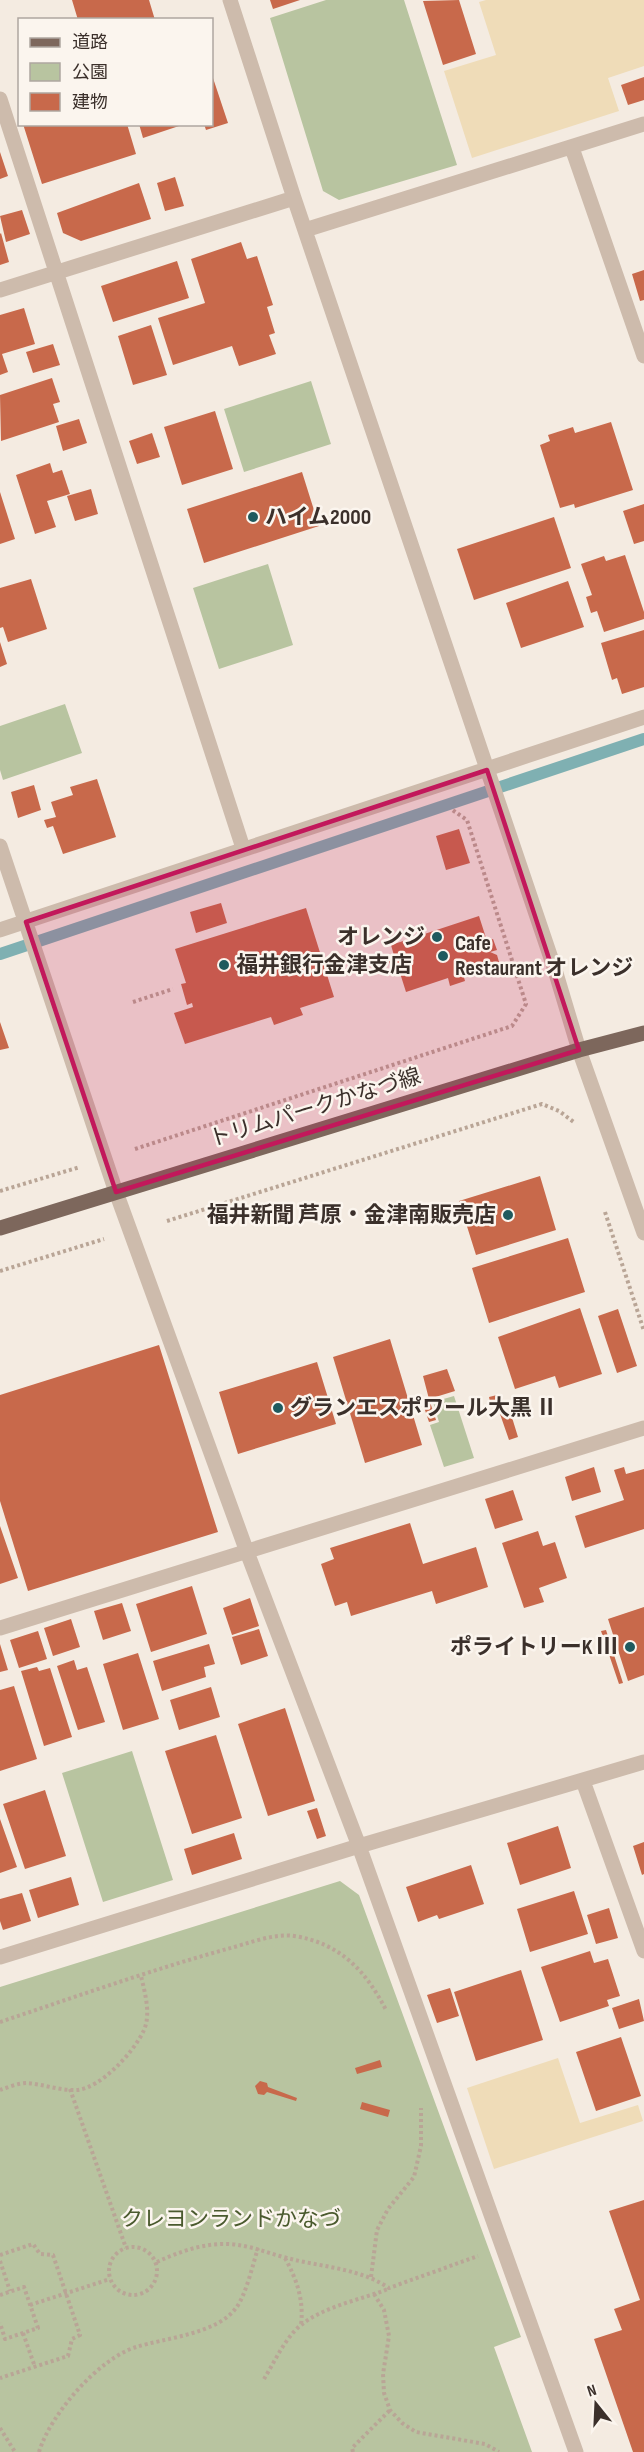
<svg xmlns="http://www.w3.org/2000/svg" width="644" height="2452" viewBox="0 0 644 2452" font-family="'Sofia Sans Condensed','Noto Sans JP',sans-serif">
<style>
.green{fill:#b8c4a0}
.sand{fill:#efdcb8}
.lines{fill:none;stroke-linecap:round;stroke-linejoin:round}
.stream{stroke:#7fb0b2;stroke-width:12}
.building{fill:#c8694b}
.path{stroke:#b9a596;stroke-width:4;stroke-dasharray:3 3;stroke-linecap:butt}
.minor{stroke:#cdbbac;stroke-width:15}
.major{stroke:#7d675c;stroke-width:15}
.marked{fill:#c2185b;fill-opacity:0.2;stroke:#c2185b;stroke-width:4.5;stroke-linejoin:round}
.poi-dot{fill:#1f5a5e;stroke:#fbf5ee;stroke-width:2}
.labels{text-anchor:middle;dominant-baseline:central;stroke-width:5;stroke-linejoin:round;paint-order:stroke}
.poi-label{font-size:22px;font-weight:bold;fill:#3b302b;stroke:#fbf5ee;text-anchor:start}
.street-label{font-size:22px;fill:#3b302b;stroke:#fbf5ee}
.park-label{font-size:22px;fill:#4a5a2e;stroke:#fbf5ee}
</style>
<rect width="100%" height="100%" fill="#f4ebe1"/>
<!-- green -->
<path class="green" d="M326,0H404L457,165L339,200L323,191L270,18Z
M311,381L331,444L244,472L224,409Z
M268,564L293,645L219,669L193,588Z
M65,704L82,753L3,780L0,770V726Z
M454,1396L474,1458L444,1467L430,1425L439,1422L433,1402Z
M132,1751L173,1880L103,1902L62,1773Z
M340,1881L359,1895L521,2337L494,2347L532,2452H0V1987Z"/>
<!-- sand -->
<path class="sand" d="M486,0H644V66L608,78L619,111L472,158L444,71L496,55L479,2Z
M558,2058L580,2123L638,2105L643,2121L494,2169L467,2088Z"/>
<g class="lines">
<!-- stream -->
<path class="stream" d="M0,954L644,739"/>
</g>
<!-- building -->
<path class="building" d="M72,0H149L155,20H78Z
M270,0H300L273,9Z
M459,0L476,54L443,65L423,1Z
M212,75L228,123L206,130L204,124H212Z
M644,77V100L628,105L621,85Z
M23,124H127L136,154L42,184Z
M139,124H182V125L143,138Z
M0,152L8,176L0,179Z
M175,177L184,206L165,211L157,183Z
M139,183L151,219L81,241L63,233L57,213Z
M22,210L30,234L6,242L0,216Z
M1,233L9,262L0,265V234Z
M241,242L247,259L257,256L273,305L267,307L275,333L269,335L276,354L239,366L232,346L173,365L158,318L205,303L191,259Z
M177,261L189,298L113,322L101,286Z
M644,270V300L640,301L632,274Z
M24,308L35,344L2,354L8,372L0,375V315Z
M151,325L167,375L133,385L118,336Z
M53,344L60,365L33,373L26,352Z
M52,378L60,402L53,404L59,422L1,441L0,395Z
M215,411L233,469L182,485L164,427Z
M79,419L87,443L63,451L56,426Z
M611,422L633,490L575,508L574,504L560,508L540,445L550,441L548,435L573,427L575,433Z
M152,433L160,457L137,464L129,441Z
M50,463L53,473L62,470L70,494L47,501L56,527L35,534L16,475Z
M302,472L319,526L204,563L187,509Z
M91,489L98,514L75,521L67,496Z
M0,492L15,539L0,544Z
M644,504V541L634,544L623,511Z
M554,517L571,568L474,600L457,549Z
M625,555L644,612V619L604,632L597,611L591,613L586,597L592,595L581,564L604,556L606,561Z
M31,579L47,629L8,642L3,627L0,628V588Z
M568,581L584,627L521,648L506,603Z
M644,630V687L622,694L617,678L612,680L601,643Z
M0,642L7,664L0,667Z
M97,779L116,837L63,854L53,826L47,828L44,820L56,817L51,802L73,795L70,787Z
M34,785L41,810L18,818L11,792Z
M459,829L470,863L446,870L436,836Z
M221,903L227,923L196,933L190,912Z
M306,908L334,997L300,1008L303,1015L274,1025L271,1017L185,1044L174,1013L193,1007L192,1003L187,1005L181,984L186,983L175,949Z
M479,916L487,941L493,939L497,950L490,952L497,955L499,962L496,968L489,971L483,967L463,974L465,981L450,986L448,978L406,992L400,973L394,974L389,961L395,959L391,945Z
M0,1022L9,1048L0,1050Z
M540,1176L556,1230L476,1255L459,1201Z
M568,1238L585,1292L489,1323L472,1268Z
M580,1308L602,1374L559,1388L555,1376L515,1389L498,1337Z
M618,1309L637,1366L617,1373L598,1316Z
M390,1339L422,1445L365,1463L333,1357Z
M159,1345L218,1532L28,1591L0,1501V1395Z
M317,1362L336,1424L238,1454L219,1392Z
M447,1369L455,1391L429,1399L423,1376Z
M501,1394L504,1404L491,1407L489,1397Z
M430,1402L436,1420L429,1422L423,1404Z
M510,1411L518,1437L509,1440L500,1414Z
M594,1467L601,1492L572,1501L565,1477Z
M624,1467L626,1474L644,1469V1529L585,1548L575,1516L624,1500L614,1470Z
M513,1490L523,1520L495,1529L485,1499Z
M410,1523L423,1564L476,1547L488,1587L436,1604L432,1591L351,1616L347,1602L335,1606L321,1564L334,1559L330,1548Z
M0,1526L18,1578L0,1584Z
M538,1531L543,1546L555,1542L567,1578L539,1588L544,1602L524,1608L502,1543Z
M192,1586L207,1634L151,1652L136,1604Z
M250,1598L259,1626L232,1635L223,1608Z
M122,1603L131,1631L103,1640L94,1611Z
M644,1607V1675L628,1681L608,1619Z
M71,1619L80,1647L53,1656L44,1628Z
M259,1629L268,1656L241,1665L232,1637Z
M606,1630L623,1683L619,1684L601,1631Z
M38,1631L47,1659L19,1668L10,1640Z
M0,1644L8,1670L0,1672Z
M209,1644L215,1664L204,1667L206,1677L162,1691L153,1661Z
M138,1653L159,1719L123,1730L103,1664Z
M74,1660L77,1670L87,1667L105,1722L78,1730L57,1666Z
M37,1667L39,1671L50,1668L72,1737L44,1746L21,1671Z
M14,1686L37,1759L0,1771V1690Z
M211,1687L220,1717L179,1730L170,1700Z
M285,1708L315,1801L268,1816L238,1724Z
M216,1735L242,1818L192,1834L165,1751Z
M45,1790L66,1856L25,1869L3,1804Z
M317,1808L326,1836L317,1839L307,1811Z
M0,1819L17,1867L0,1873Z
M558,1826L571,1868L520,1885L507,1843Z
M234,1833L242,1859L192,1875L184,1849Z
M644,1842V1874L642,1875L633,1846Z
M471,1865L484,1904L439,1919L437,1915L418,1922L406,1887Z
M71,1877L79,1905L38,1918L29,1890Z
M574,1891L588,1934L530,1952L517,1909Z
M22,1893L31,1921L3,1930L0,1921V1899Z
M609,1908L618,1938L596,1944L587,1915Z
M590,1951L594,1963L608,1959L620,1996L607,2000L609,2006L560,2022L541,1967Z
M521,1970L543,2040L476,2061L454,1992Z
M450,1988L459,2016L437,2023L427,1995Z
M639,1999L644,2021L619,2029L612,2008Z
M621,2037L641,2096L596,2111L576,2052Z
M380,2060L382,2067L357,2074L355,2068Z
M260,2081L267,2083L268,2087L297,2098L296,2101L267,2092L264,2095L258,2094L255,2086Z
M362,2102L390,2110L388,2117L360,2109Z
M644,2200V2452H633L594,2339L622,2330L614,2309L640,2300L609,2211Z"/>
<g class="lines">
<!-- path -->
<path class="path" d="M162,19V20
M133,1002L173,989
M135,1149L512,1026L526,1004L467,820L451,809
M0,1191L80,1167
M605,1212L644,1331
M167,1221L542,1104L559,1111L575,1123
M0,1271L104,1239
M0,2022C75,1997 151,1970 227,1949C247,1944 273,1933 294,1936C340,1943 366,1971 386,2010
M70,2089L126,2248
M0,2090C8,2087 19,2083 27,2083C43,2084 60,2091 77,2090C101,2088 134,2052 144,2030C151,2014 145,1993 141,1976
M109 2271a24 24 0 1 1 48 0a24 24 0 1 1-48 0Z
M0,2255L33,2244L40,2254L53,2255L80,2335L72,2339L68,2356L0,2378
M285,2258C297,2280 304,2300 301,2325
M0,2261L10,2291
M157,2262C178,2252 204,2243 228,2244C250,2245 267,2253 287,2258C321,2267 359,2268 389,2288L478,2256
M371,2277L377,2230L388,2209L414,2177L421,2146V2108
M374,2294L384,2310L389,2336L383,2374L384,2393L390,2410L402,2423L416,2432L485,2444L499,2452
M0,2295L24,2287L38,2328L5,2339L0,2323
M30,2305L110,2279
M23,2333L35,2367
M264,2379C275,2361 285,2338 301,2325C325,2306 360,2300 388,2289
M0,2428L15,2452
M39,2452C50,2415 98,2359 136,2347C165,2338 217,2334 236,2308C246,2295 253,2264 258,2248
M353,2452L352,2448L390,2410"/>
<!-- minor -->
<path class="minor" d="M230,0L294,198L555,970L579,1050L644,1233
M0,99L243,848
M572,148L644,356
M305,230L644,124
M0,290L294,198
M0,846L116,1192L247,1552L359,1846L576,2452
M0,930L644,717
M0,1628L644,1428
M583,1781L644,1951
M0,1957L359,1846L644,1762"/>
<!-- major -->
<path class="major" d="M0,1228L579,1050L644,1033"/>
</g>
<!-- marked area -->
<path class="marked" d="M487,770L579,1050L116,1192L26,922Z"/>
<!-- markers -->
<g class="poi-dot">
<circle cx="253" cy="517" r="6"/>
<circle cx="437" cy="937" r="6"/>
<circle cx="443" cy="956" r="6"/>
<circle cx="224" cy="965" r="6"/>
<circle cx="508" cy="1215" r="6"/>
<circle cx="278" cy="1408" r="6"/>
<circle cx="630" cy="1647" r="6"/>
</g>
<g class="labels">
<!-- poi labels -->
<g class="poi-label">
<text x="265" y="517">ハイム2000</text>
<text x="425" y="937" text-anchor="end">オレンジ</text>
<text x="455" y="943">Cafe<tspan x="455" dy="25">Restaurant オレンジ</tspan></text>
<text x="236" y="965">福井銀行金津支店</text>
<text x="496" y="1215" text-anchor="end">福井新聞 芦原・金津南販売店</text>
<text x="290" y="1408">グランエスポワール大黒 Ⅱ</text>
<text x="618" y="1647" text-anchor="end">ポライトリーK Ⅲ</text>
</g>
<!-- street labels -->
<g class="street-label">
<text transform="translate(315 1108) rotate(-17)">トリムパークかなづ線</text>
</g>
<!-- park labels -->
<g class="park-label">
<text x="231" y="2219">クレヨンランドかなづ</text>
</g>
</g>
<!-- legend -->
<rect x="18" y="18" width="195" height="108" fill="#fbf5ee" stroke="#aea6a0" stroke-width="1.5"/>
<rect x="30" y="38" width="30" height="9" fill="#7d675c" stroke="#aea6a0" stroke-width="1.5"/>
<text x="72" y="48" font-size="18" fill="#3b302b">道路</text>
<rect x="30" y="63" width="30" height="18" fill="#b8c4a0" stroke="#aea6a0" stroke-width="1.5"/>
<text x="72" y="78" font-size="18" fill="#3b302b">公園</text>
<rect x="30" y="93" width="30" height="18" fill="#c8694b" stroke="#aea6a0" stroke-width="1.5"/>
<text x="72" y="108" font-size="18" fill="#3b302b">建物</text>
<!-- north arrow -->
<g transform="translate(596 2404) rotate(342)" stroke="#fbf5ee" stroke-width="4.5" paint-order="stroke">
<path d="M0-4.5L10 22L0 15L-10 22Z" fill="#3b302b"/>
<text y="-9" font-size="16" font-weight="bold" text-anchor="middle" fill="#3b302b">N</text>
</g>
</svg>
